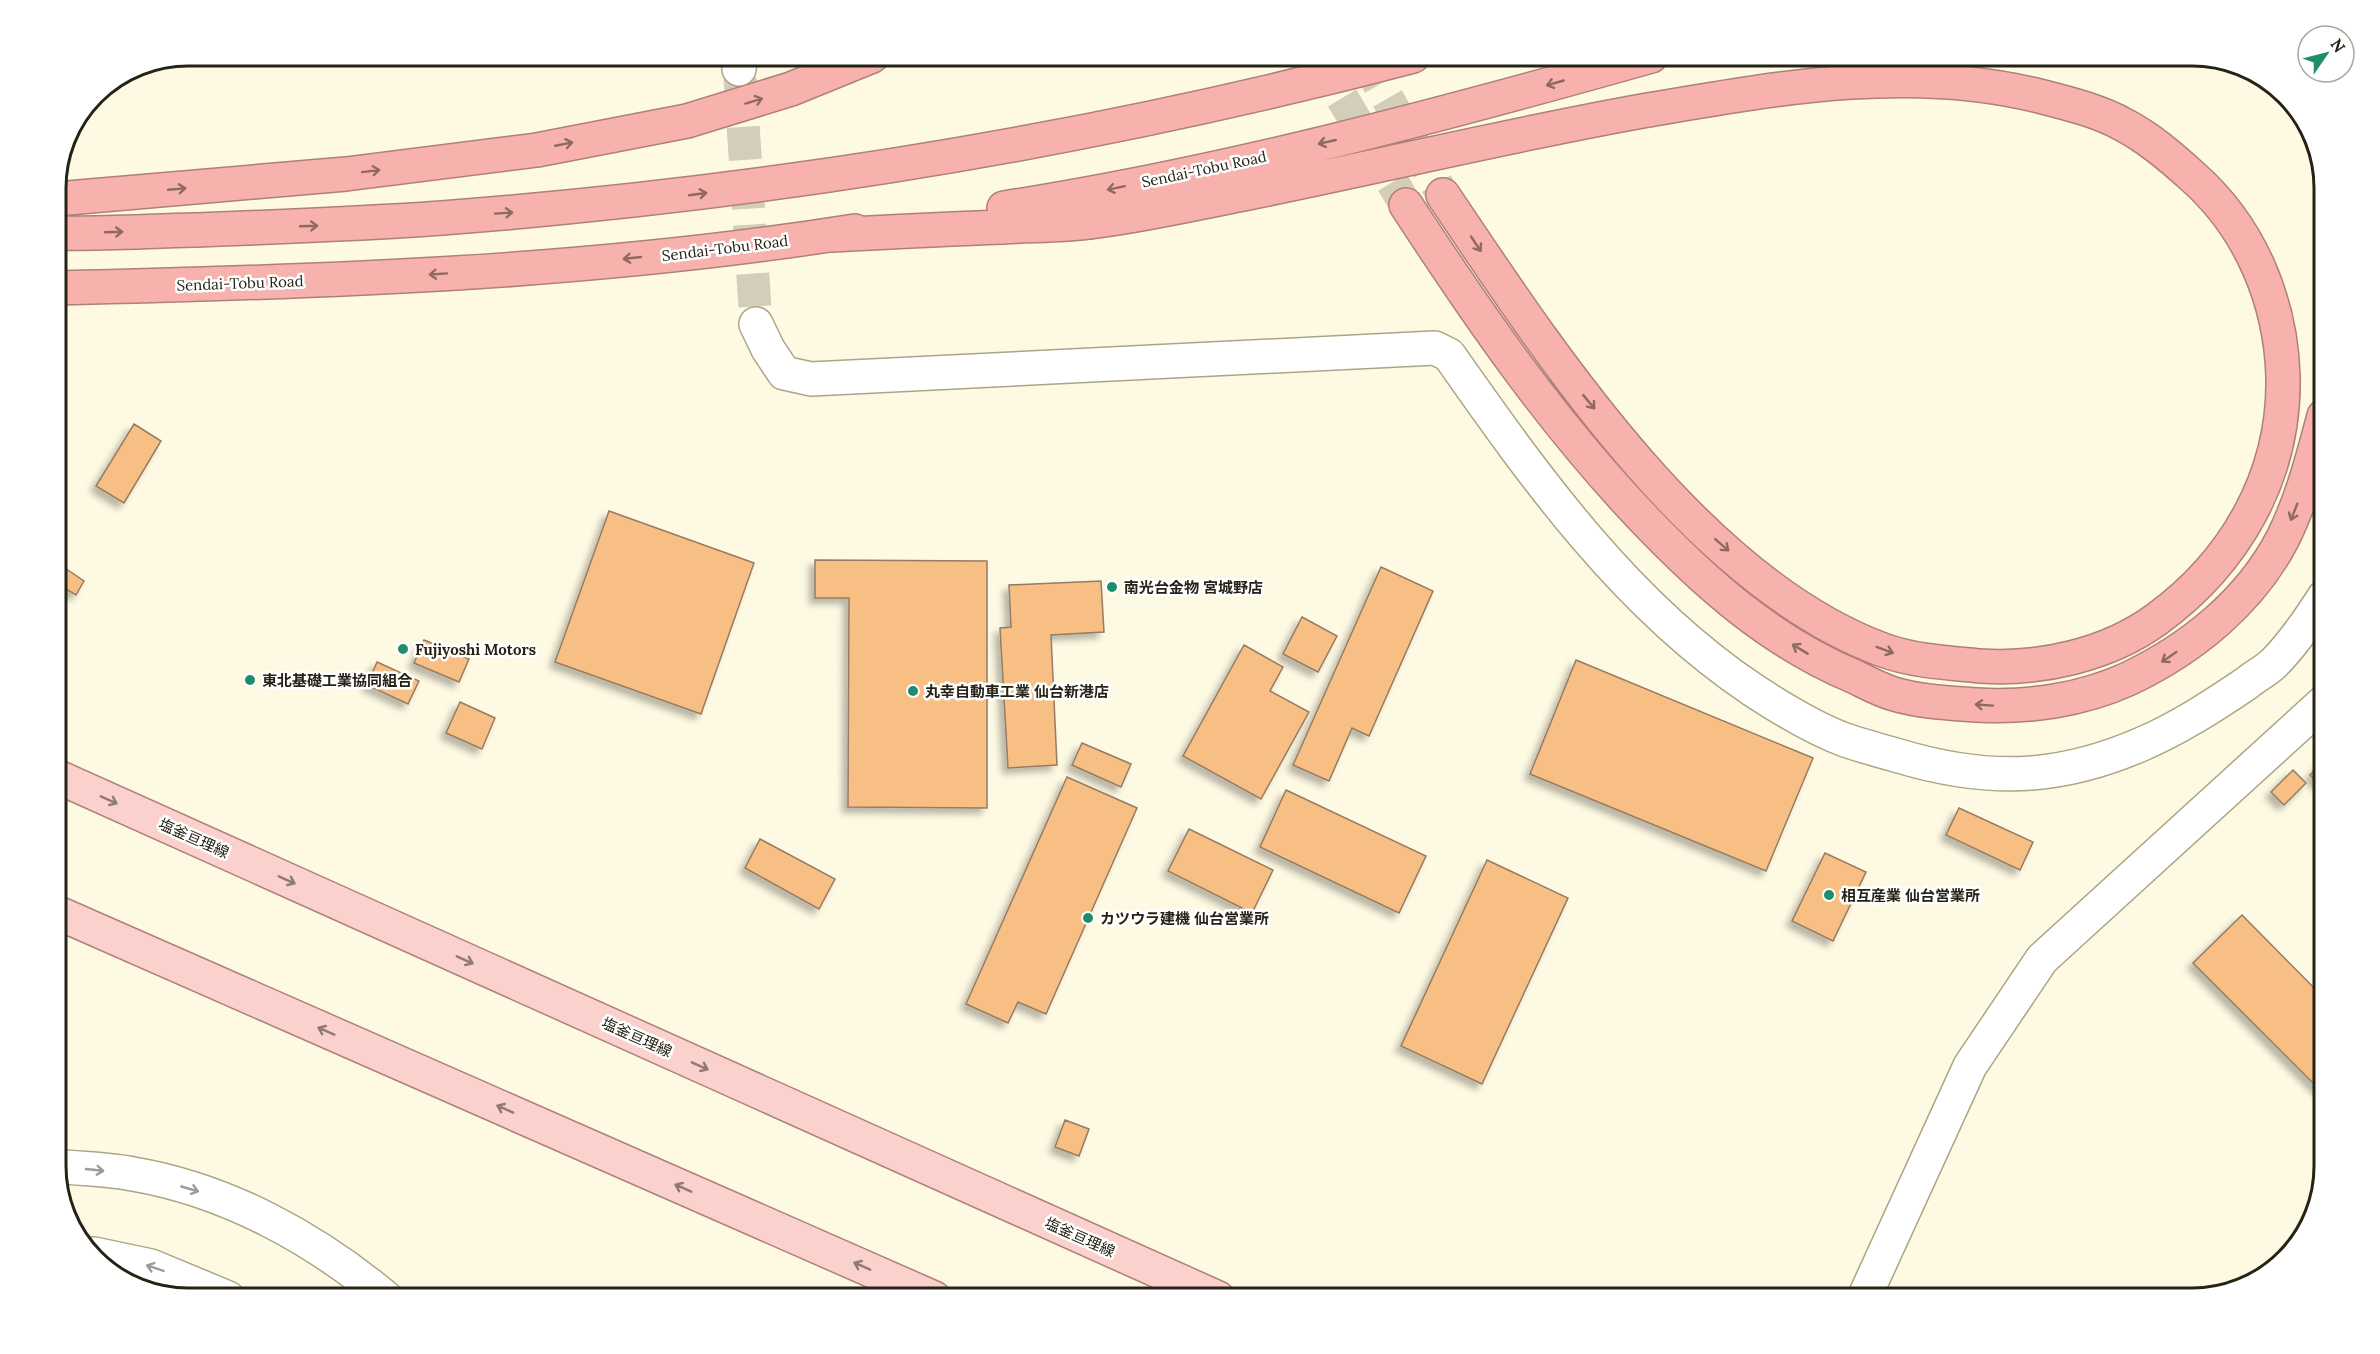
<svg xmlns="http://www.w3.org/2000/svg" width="2380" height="1354" viewBox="0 0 2380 1354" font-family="Lora,'Noto Sans JP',serif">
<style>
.building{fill:#f8bf84;stroke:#957b62;stroke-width:1.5;filter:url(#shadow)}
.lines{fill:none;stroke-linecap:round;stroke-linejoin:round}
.street-tunnel{stroke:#d3ceba;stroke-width:33;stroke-dasharray:33 16;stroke-linecap:butt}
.highway-tunnel{stroke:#d3ceba;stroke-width:33;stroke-dasharray:33 16;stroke-linecap:butt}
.street-casing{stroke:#aca583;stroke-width:36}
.secondary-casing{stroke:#aca583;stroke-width:36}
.primary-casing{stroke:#ae8078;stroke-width:36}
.highway-casing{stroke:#ae8078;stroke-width:36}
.street{stroke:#fff;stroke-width:33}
.secondary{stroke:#fff;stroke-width:33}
.primary{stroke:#fbd1ce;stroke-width:33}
.highway{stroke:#f8b2ad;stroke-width:33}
.oneway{stroke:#8f6a62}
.oneway2{stroke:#907a72}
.oneway3{stroke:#9d9c96}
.poi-dot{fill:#1f8d6c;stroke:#fff;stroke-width:2}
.labels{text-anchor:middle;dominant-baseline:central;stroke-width:5;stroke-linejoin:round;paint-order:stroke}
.street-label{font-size:15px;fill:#262316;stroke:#fff}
.poi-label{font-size:15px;font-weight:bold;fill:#262316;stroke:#fff;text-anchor:start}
.rim{fill:none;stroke:#262316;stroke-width:3}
</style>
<defs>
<filter id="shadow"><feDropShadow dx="-5.5" dy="5.5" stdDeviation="3" flood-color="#0004"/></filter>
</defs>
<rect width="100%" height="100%" fill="#fef9e3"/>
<!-- building -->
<path class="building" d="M134,424L161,441L124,503L96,486Z
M609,511L754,563L701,714L555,662Z
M815,560L987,561V808L848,807L849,598H815Z
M1381,567L1433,591L1369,736L1352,728L1329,781L1293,765Z
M65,568L84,581L76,595L56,583Z
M1101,581L1104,632L1051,635L1057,765L1008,768L1000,628L1011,627L1009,585Z
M1302,617L1337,636L1318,672L1283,654Z
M424,640L469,659L459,682L414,663Z
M1244,645L1283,667L1270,691L1309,712L1261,799L1183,756Z
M1576,660L1813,758L1766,871L1530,774Z
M377,662L419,681L408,704L367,685Z
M460,702L495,718L482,749L446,733Z
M1082,743L1131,764L1121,787L1072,765Z
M2324,761V789L2310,775Z
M2293,770L2306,783L2284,805L2271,792Z
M1067,777L1137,808L1046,1014L1018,1002L1008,1023L966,1004Z
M1286,790L1426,856L1399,913L1260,847Z
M1959,808L2033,842L2020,870L1946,835Z
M1189,829L1273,870L1252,913L1168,871Z
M760,839L835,879L819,909L745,868Z
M1825,853L1866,872L1833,941L1792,921Z
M1487,860L1568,898L1482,1084L1401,1046Z
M2242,915L2324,998V1094L2193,963Z
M1065,1120L1089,1129L1079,1156L1055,1147Z"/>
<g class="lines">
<!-- street-tunnel -->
<path class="street-tunnel" d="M740,78L756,324"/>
<!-- highway-tunnel -->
<path class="highway-tunnel" d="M1317,56L1406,205
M1363,56L1443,195"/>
<!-- street casing -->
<g class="street-casing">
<path id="street" d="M739,69L741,56
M756,324L768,349L784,373L811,379L1435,348L1449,355C1536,479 1626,605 1753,690C1782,709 1813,728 1845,740C1863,746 1881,751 1899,756C1986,782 2057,781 2142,744C2179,728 2213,706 2247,683C2255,676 2266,671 2274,663C2292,645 2310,619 2324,597
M1864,1298L1970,1066L2042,959L2324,702"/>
</g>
<!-- secondary casing -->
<g class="secondary-casing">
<path id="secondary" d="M56,1166C81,1169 108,1169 133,1174C227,1190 314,1238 386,1298
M94,1254L151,1266L228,1298"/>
</g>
<!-- primary casing -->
<g class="primary-casing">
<path id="primary" d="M56,776L1218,1298
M56,912L934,1298"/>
</g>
<!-- highway casing -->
<g class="highway-casing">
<path id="highway" d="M56,199L346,174L537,150L687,121L791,89L872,56
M1406,205C1478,315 1552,423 1643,518C1705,583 1770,641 1853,676C1866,682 1880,690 1894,694C1921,702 1950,703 1977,705C2028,708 2082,700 2128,679C2191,649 2250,602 2283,538C2302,500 2313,457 2324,416
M1004,208C1223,174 1438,116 1651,56
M56,233C102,234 148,231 194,230C276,227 359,224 442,218C769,193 1095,140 1413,56
M832,235C889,232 946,229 1003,227C1032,225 1061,226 1089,222C1140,216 1192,204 1243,194C1378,167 1512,134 1648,110C1777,88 1914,63 2043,97C2070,104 2099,111 2124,125C2149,138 2171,157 2192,176C2250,227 2281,301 2283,377C2285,476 2235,562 2157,619C2108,655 2040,670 1981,666C1949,663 1912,661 1883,650C1698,582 1549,353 1443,195
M56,288C323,282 591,273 855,231"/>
</g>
<!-- street -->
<use href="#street" class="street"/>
<!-- secondary -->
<use href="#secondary" class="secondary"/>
<!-- primary -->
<use href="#primary" class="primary"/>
<!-- highway -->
<use href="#highway" class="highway"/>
</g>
<!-- one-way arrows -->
<defs><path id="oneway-shaft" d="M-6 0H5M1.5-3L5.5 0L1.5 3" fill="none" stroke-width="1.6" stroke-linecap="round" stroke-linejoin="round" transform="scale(1.5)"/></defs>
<g class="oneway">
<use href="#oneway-shaft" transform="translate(1555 83) rotate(164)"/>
<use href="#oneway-shaft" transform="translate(754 101) rotate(-17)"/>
<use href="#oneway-shaft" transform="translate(1327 142) rotate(167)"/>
<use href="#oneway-shaft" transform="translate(564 144) rotate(-11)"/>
<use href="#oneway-shaft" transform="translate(371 171) rotate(-7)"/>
<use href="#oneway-shaft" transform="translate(1116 188) rotate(168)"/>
<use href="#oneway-shaft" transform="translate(177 189) rotate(-5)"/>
<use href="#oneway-shaft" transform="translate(698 194) rotate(-8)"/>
<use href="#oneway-shaft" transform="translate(504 213) rotate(-4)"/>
<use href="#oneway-shaft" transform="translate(309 226) rotate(-2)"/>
<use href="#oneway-shaft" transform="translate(114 232) rotate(-2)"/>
<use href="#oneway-shaft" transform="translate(1476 244) rotate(56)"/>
<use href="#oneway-shaft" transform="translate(632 258) rotate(174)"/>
<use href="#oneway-shaft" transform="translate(438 274) rotate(176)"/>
<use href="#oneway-shaft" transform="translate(1589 402) rotate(50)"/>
<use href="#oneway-shaft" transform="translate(2294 512) rotate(112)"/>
<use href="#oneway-shaft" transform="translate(1722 545) rotate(41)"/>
<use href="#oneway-shaft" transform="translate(1800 649) rotate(-149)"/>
<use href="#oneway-shaft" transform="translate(1885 650) rotate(20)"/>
<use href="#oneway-shaft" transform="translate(2169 657) rotate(146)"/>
<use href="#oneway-shaft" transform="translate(1984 705) rotate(-176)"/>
</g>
<g class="oneway2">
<use href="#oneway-shaft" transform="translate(109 800) rotate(24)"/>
<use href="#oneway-shaft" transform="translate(287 880) rotate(24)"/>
<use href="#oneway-shaft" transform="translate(465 960) rotate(24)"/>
<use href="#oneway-shaft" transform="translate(326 1031) rotate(-156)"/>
<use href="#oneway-shaft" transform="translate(700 1066) rotate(24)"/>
<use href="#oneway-shaft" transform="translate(505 1109) rotate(-156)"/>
<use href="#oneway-shaft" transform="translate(683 1188) rotate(-156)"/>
<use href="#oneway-shaft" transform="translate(862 1266) rotate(-156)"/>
</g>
<g class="oneway3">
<use href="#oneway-shaft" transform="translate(95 1170) rotate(6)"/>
<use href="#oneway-shaft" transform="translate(190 1189) rotate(16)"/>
<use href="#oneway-shaft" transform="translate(155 1268) rotate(-162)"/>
</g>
<!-- markers -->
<g class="poi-dot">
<circle cx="1112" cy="587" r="6"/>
<circle cx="403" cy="649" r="6"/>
<circle cx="250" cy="680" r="6"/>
<circle cx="913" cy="691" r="6"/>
<circle cx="1829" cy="895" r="6"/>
<circle cx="1088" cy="918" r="6"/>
</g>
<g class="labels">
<!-- street labels -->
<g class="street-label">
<text transform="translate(1204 169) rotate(-12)">Sendai-Tobu Road</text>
<text transform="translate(725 248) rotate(-7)">Sendai-Tobu Road</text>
<text transform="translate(240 283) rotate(-2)">Sendai-Tobu Road</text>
<text transform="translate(194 838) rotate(24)">塩釜亘理線</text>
<text transform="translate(637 1037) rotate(24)">塩釜亘理線</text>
<text transform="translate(1080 1237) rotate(24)">塩釜亘理線</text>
</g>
<!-- poi labels -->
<g class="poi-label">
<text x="1124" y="587">南光台金物 宮城野店</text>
<text x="415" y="649">Fujiyoshi Motors</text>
<text x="262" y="680">東北基礎工業協同組合</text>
<text x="925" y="691">丸幸自動車工業 仙台新港店</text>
<text x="1841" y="895">相互産業 仙台営業所</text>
<text x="1100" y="918">カツウラ建機 仙台営業所</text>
</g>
</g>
<!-- crop -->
<path d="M0 0H2380V1354H0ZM188 66H2192A122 122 0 0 1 2314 188V1166A122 122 0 0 1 2192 1288H188A122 122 0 0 1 66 1166V188A122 122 0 0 1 188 66Z" fill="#fff" fill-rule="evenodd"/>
<path class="rim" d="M188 66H2192A122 122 0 0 1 2314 188V1166A122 122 0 0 1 2192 1288H188A122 122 0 0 1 66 1166V188A122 122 0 0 1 188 66Z"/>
<!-- north arrow -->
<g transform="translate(2326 54) rotate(55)"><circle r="28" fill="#ffffff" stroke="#a8a7a2" stroke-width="1.5"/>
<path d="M0-4.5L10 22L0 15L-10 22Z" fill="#1f8d6c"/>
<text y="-9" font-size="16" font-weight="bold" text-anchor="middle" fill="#262316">N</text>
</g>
</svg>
